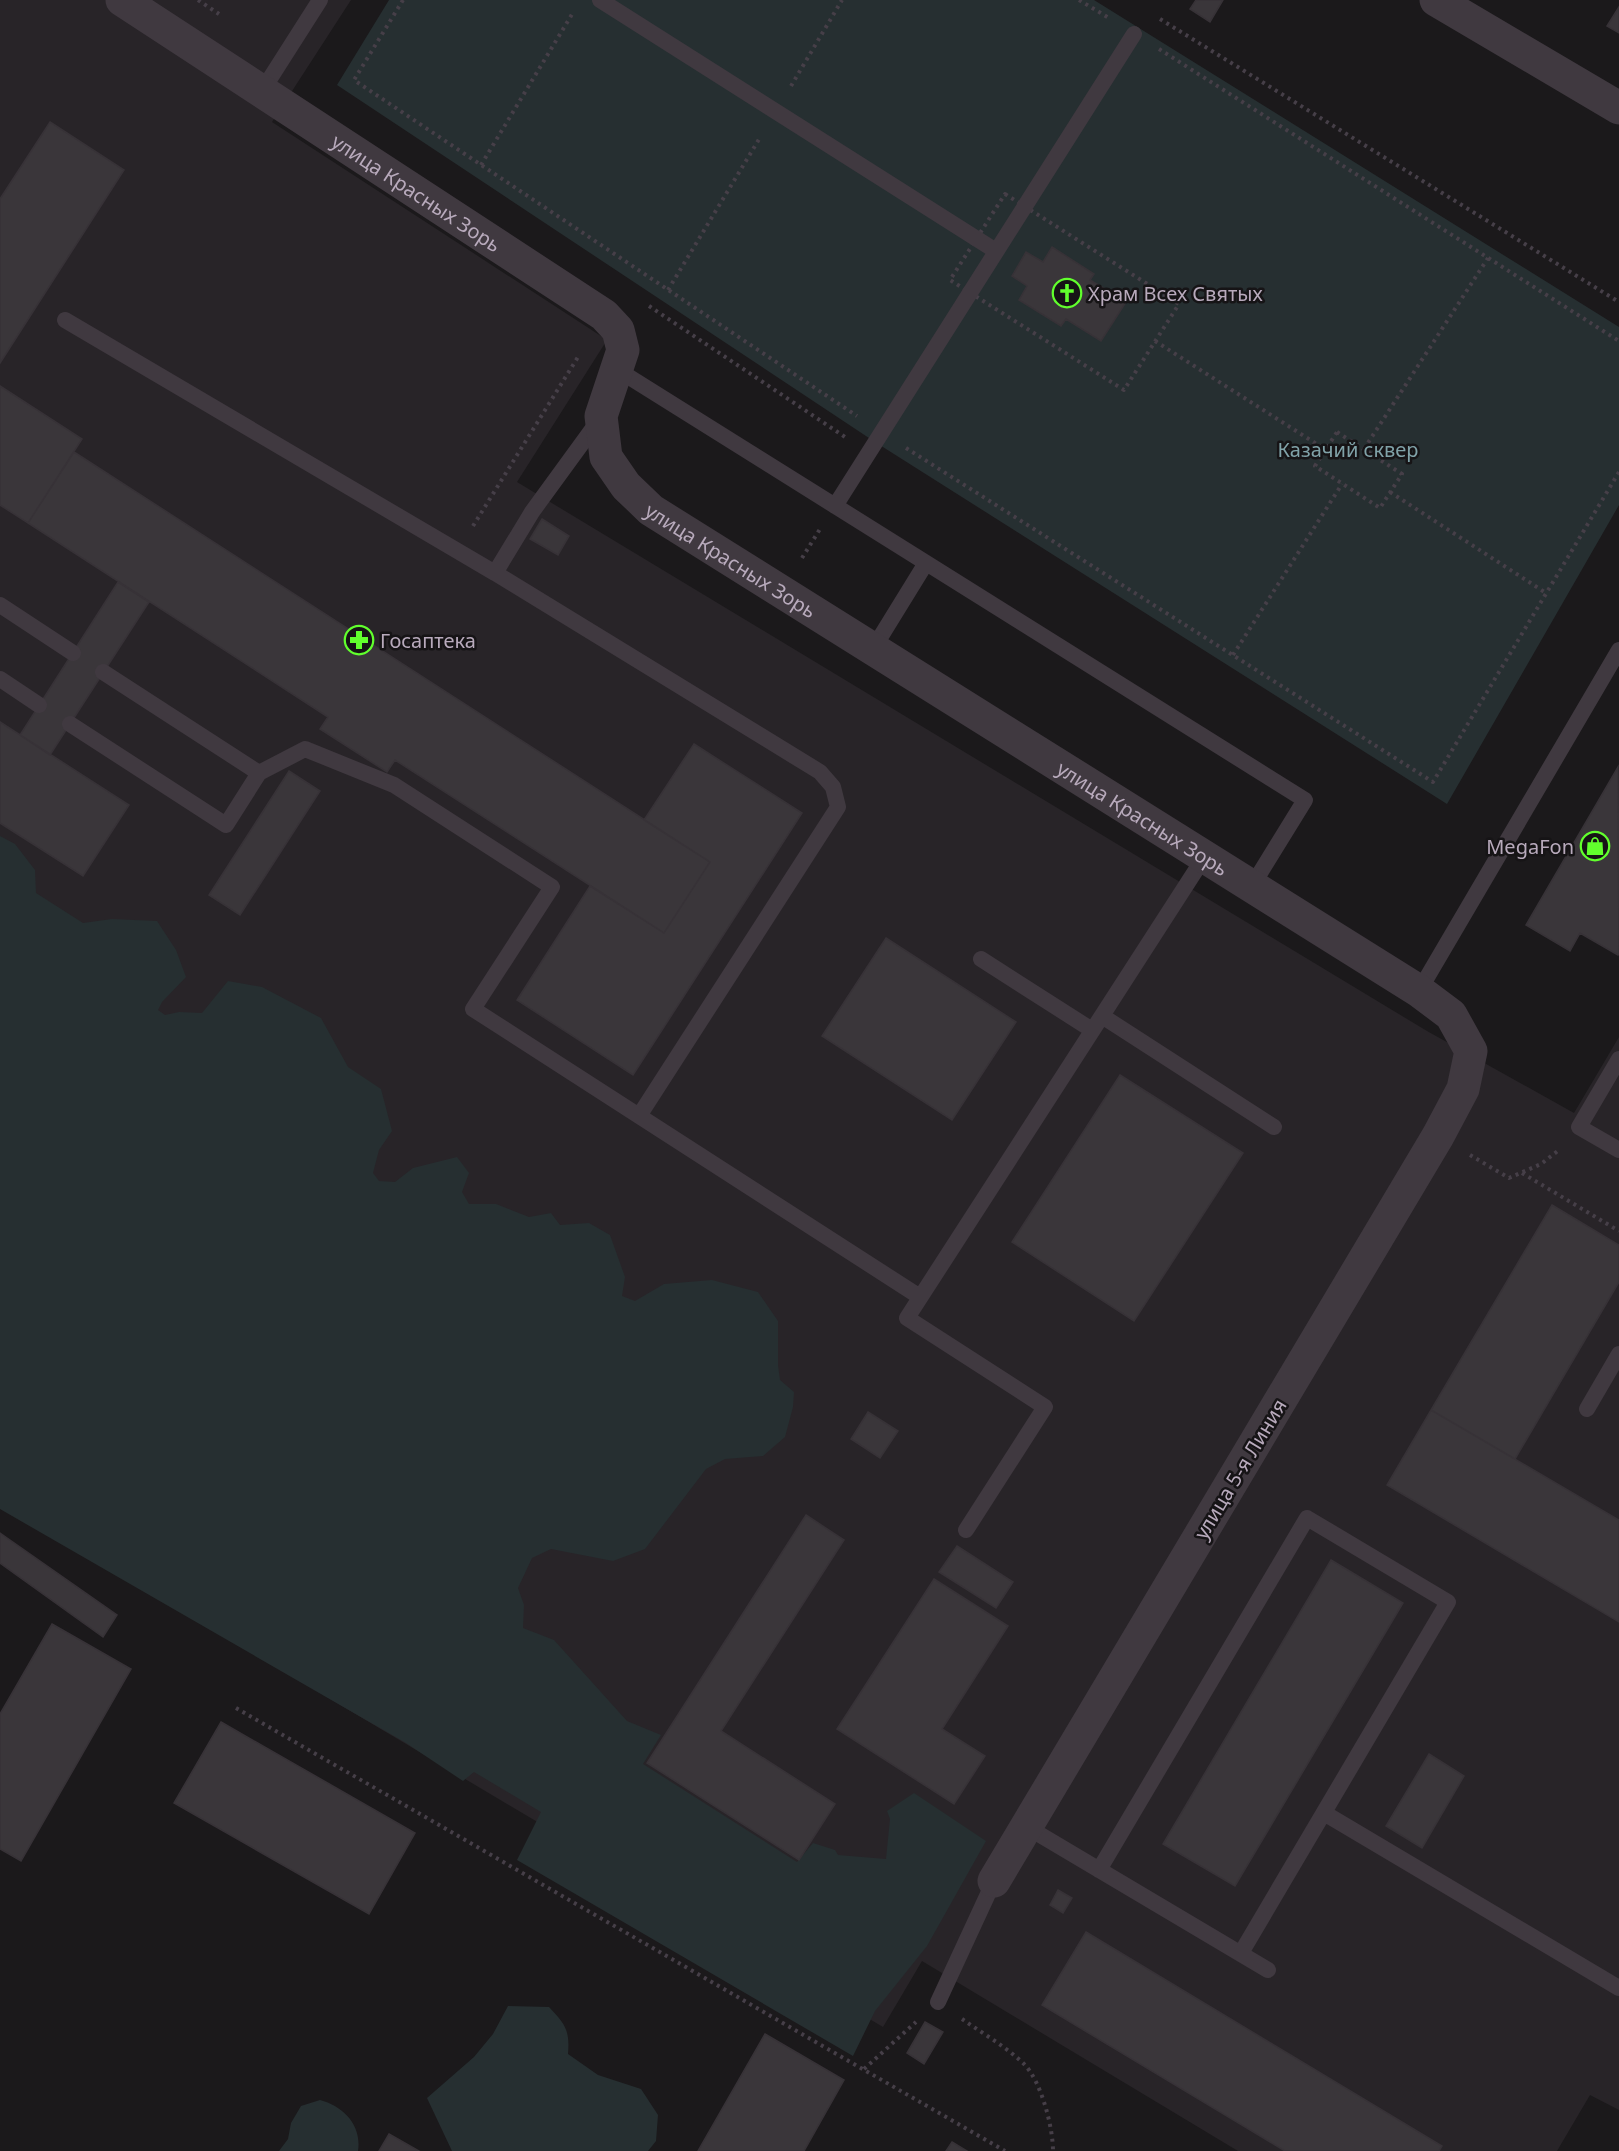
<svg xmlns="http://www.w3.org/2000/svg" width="1619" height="2151" viewBox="0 0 1619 2151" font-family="'Noto Sans',sans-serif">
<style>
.built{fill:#282428}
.green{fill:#262f31}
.building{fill:#3a363a;stroke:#373237;stroke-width:1.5}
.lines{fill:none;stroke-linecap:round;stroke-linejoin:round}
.path{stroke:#463f48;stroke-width:4;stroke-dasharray:3 4.5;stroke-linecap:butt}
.lane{stroke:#403940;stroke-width:16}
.street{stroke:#403940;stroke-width:33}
.labels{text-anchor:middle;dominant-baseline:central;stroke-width:5;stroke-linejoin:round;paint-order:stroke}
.street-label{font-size:20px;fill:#b8aabc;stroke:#161416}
.poi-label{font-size:20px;fill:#b8aabc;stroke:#161416;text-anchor:start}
.park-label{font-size:20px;fill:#80a2a8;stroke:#161416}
</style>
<rect width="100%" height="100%" fill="#1b191b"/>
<!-- built -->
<path class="built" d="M0,0H351L272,122L607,340L517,482L1427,1031L1574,1113L1619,1037V2110L1590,2095L1557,2151H1238L922,1961L883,2027L0,1503Z"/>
<!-- green -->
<path class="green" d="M389,0H1094L1619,327V505L1447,804L875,442L337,85Z
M0,836L15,844L35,870L36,893L83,923L112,919L157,921L176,950L186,977L162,1002L158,1010L165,1015L179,1012L202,1013L228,981L262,987L321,1018L348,1067L381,1089L392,1131L379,1150L373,1173L379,1181L395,1182L413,1168L457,1157L469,1173L462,1192L469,1204H496L529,1217L551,1213L560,1225L589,1223L610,1235L625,1277L622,1296L635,1301L664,1284L712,1280L758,1292L778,1321V1365L780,1380L794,1392L793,1407L785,1437L763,1456L725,1459L706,1469L645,1549L613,1561L551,1549L532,1558L518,1588L524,1605L523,1628L554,1640L627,1721L661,1735L643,1764L797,1862L813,1843L835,1850L838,1855L886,1859L890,1819L887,1811L914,1793L986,1841L927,1946L875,2011L853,2056L517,1860L541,1812L474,1772L463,1781L406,1743L0,1509Z
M508,2006L549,2007C565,2024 570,2030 568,2054L598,2075L641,2089L658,2115L656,2141L648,2151H452L427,2098L474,2057L493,2034Z
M320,2100C343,2106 362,2125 358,2151H279L288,2139L291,2123L301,2106Z"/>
<!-- building -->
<path class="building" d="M1196,0H1223L1210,22L1190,9Z
M1619,7V33L1607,26Z
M50,122L124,170L0,363V199Z
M1052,247L1094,274L1090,280L1126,302L1101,341L1066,319L1061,326L1019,300L1027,286L1012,276L1026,252L1043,262Z
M0,386L82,439L28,523L0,505Z
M74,452L710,862L664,933L395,760L387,772L320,729L328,717L28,523Z
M542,519L569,536L558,555L530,539Z
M118,582L149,602L50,755L20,735Z
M0,722L129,805L83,876L0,823Z
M694,744L802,813L633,1075L517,1000L590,886L664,933L710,862L644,820Z
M1618,767L1619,954L1618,955L1580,933L1570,951L1526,925Z
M289,771L320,791L240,915L209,895Z
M886,938L1016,1022L952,1120L822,1036Z
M1120,1075L1243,1153L1134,1321L1012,1242Z
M1552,1205L1619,1245V1282L1515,1459L1431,1410Z
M1431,1410L1619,1520V1622L1387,1485Z
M868,1412L898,1431L880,1458L851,1439Z
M806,1515L844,1540L721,1731L835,1804L799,1860L647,1763Z
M0,1533L117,1615L103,1637L0,1563Z
M957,1546L1013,1582L996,1608L939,1572Z
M1331,1560L1403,1603L1235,1886L1163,1844Z
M934,1579L1008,1626L942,1729L985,1756L954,1804L837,1729Z
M52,1624L131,1669L21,1861L0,1849V1714Z
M221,1722L415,1833L369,1914L174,1803Z
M1429,1754L1464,1776L1422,1848L1386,1826Z
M1058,1890L1072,1898L1063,1913L1050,1905Z
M1086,1932L1442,2146L1439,2151H1285L1042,2005Z
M925,2022L943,2032L924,2064L907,2053Z
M765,2034L844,2080L804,2151H698Z
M389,2134L419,2151H379Z
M952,2142L967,2151H946Z"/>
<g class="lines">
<!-- path -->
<path class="path" d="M198,0L219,14
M403,0L354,80L857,416
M1079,0L1109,18
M1160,19L1619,302
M1159,49L1619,341
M791,86L842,0
M481,165L574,11
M1005,194L1179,304L1124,390L950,280Z
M668,290L761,136
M649,306L845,437
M1155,341L1326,450
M1337,432L1402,474L1380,508L1315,466Z
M906,448L1433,782L1619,472
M1364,449L1488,258
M1390,492L1546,593
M473,526L578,357
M802,558L820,529
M1233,655L1342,484
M1470,1155L1509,1178L1541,1164L1559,1150
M1522,1173L1619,1231
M236,1708L1005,2151
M962,2019C982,2033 1005,2046 1023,2063C1041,2080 1053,2127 1053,2151
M864,2069L916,2022"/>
<!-- lane -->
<path class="lane" d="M600,0L996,251
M262,91L320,0
M65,320L495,573
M618,370L1305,800L1252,886
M599,420L532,512L495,573L820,772L833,787L838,807L639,1116
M835,506L1134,34
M0,605L73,653
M873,649L926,563
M0,679L39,705
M70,724L226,825L259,773L103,672
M259,773L305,749L394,785L552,887L473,1009L920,1297
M981,959L1092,1030
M1419,991L1619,650
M1102,1016L1274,1127
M1619,1059L1579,1127L1619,1150
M1587,1409L1619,1354
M966,1530L1045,1407L907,1318L1205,856
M1324,1813L1619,1988
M1027,1827L1268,1970
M1099,1870L1307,1518L1448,1602L1241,1953
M938,2002L994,1881"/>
<!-- street -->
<g class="street">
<path id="s1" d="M122,0L604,315L618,330L623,350L601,416L606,457L626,486L651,510L1419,991L1451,1015L1471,1051L1463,1089L1438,1136L994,1881"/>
<path d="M1436,0L1619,108"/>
</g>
</g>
<!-- icons -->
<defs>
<g id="church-ring" transform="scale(1.5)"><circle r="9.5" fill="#161416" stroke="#61ff2d" stroke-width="1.5"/><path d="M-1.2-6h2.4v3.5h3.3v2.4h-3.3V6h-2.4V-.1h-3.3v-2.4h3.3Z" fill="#61ff2d"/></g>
<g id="pharmacy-ring" transform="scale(1.5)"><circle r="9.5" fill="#161416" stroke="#61ff2d" stroke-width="1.5"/><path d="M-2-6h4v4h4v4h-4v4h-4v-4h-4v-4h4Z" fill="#61ff2d"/></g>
<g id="shop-ring" transform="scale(1.5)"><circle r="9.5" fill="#161416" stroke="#61ff2d" stroke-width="1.5"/><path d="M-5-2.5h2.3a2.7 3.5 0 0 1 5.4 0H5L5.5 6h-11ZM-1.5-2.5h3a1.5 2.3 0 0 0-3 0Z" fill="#61ff2d"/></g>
</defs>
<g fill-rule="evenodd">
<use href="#church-ring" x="1067" y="293"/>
<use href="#pharmacy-ring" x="359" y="640"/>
<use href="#shop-ring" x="1595" y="846"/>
</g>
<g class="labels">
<!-- street labels -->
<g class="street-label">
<text stroke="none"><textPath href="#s1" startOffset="352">улица Красных Зорь</textPath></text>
<text stroke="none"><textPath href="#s1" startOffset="892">улица Красных Зорь</textPath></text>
<text stroke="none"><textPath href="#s1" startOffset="1378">улица Красных Зорь</textPath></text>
<text transform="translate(1240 1469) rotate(-59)">улица 5-я Линия</text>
</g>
<!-- poi labels -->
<g class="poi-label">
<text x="1088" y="293">Храм Всех Святых</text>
<text x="380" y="640">Госаптека</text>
<text x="1574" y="846" text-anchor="end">MegaFon</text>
</g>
<!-- park labels -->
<g class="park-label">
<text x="1348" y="449">Казачий сквер</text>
</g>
</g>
</svg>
